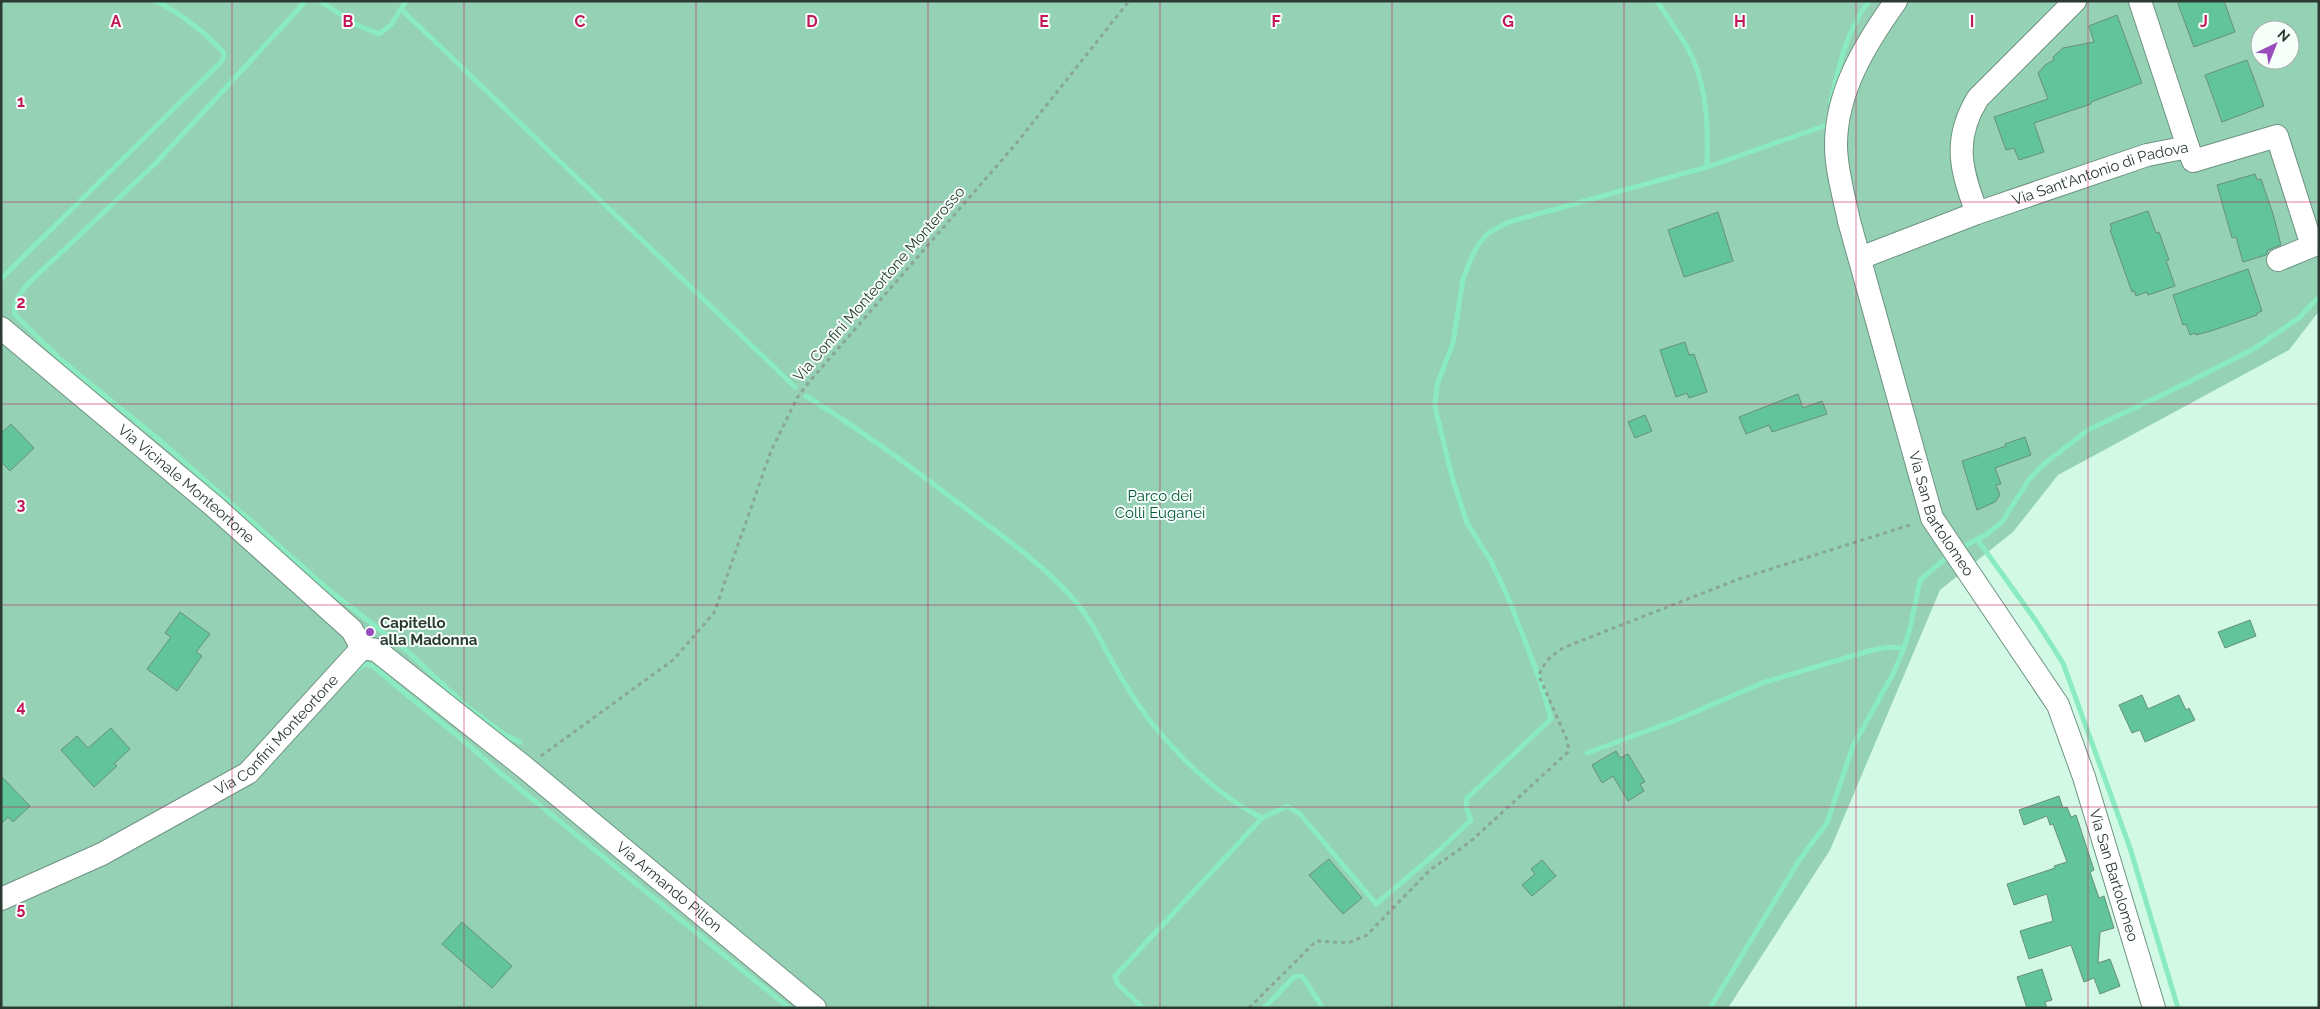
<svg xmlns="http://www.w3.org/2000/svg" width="2320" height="1009" viewBox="0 0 2320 1009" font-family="Raleway,sans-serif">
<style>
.green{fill:#95d1b5;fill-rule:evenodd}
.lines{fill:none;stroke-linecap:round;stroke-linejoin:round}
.stream{stroke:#89ebbf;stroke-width:5}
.building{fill:#62c49a;stroke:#698f7d}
.minor-casing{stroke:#6e9381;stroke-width:24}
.path{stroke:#89a697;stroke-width:3;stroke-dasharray:4 4;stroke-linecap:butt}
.minor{stroke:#fff;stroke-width:22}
.grid{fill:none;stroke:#c2185b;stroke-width:1;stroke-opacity:0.55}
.poi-dot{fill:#994cbd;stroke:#f6fefa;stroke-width:2}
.labels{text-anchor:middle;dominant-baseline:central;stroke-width:4;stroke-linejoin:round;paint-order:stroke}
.street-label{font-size:15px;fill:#2b3b33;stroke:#f6fefa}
.park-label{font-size:15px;fill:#05583d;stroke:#f6fefa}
.poi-label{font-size:15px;font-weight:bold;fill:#2b3b33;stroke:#f6fefa;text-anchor:start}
.grid-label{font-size:16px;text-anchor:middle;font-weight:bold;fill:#c2185b;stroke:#f6fefa;stroke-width:4;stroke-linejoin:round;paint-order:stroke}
</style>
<rect width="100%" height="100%" fill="#d1f9e5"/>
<!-- green -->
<path class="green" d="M1,1H2319V311L2289,350L2058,475L2013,532L1940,590L1830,850L1728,1008H1ZM2260,30H2290V60H2260Z"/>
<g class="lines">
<!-- stream -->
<path class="stream" d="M306,1L157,162L34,278C24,288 12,300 15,315L60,359L163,443L330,591L406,650L464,704L505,735L520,742
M320,1L357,25L379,34L391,25L406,1
M1657,1C1668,19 1683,37 1692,57C1708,92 1708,129 1707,167
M401,9L795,387
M1831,102C1838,68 1847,29 1869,1
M1,279L222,61L224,53C204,31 183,15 156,1
M806,396C863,431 917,471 970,512C1004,537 1040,563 1069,594C1093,619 1107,655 1125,684C1155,735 1209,791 1262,818
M1977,539L2036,621L2063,663L2130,848L2178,1008
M1959,549L1987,534L2002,522L2030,478L2044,464L2088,430L2191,381L2255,348L2299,318L2319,297
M355,671L365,664L373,666C414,702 458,734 499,772L789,1008
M1587,753L1679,719L1762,683L1869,651L1888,647L1904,648
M1143,1008L1117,983L1115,976L1262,818L1287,806L1300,814L1376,904L1435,854L1471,820L1466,806L1467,798L1551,719L1541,683L1510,602L1491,561L1467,523L1452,477L1435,407L1437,385L1453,343L1463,279L1470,261L1478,245L1488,233L1509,222L1707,167L1827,125
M1264,1008L1294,977L1302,976L1323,1008
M1710,1008L1800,859L1827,823L1853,746L1893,674L1904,648L1910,628L1920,580L1950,555"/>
</g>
<!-- building -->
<path class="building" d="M2177,1H2224L2235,32L2194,47Z
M2117,15L2142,83L2091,102V104L2034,123L2044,152L2019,160L2014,148L2006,150L1994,117L2048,99L2038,73L2045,65L2054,60L2053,57L2063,48L2094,42L2089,26Z
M2247,60L2264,106L2222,122L2205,75Z
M2255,174L2257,180L2261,179L2273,214L2281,245L2268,250L2266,255L2243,262L2236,237L2232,238L2217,185Z
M2148,211L2156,233L2159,232L2169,260H2166L2175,286L2148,295L2147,292L2136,296L2134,291L2132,292L2110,230L2112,229L2110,224Z
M1718,212L1733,261L1684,277L1668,230Z
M2248,269L2262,311L2257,313V315L2214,330L2196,335L2195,333L2190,335L2186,324L2183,325L2173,295Z
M1685,342L1689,355L1694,354L1707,392L1689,398L1687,393L1676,397L1660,350Z
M1798,394L1803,408L1822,401L1827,414L1772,432L1769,425L1746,434L1739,417Z
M1645,415L1652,431L1635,438L1628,422Z
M11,424L34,448L10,471L1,462V433Z
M2025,437L2031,455L1995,468L2001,484L1996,485L2000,495L1995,502L1977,510L1962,461L2006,446L2005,444Z
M180,612L210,634L196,652L202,656L177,691L147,669L171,637L165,633Z
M2250,620L2256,636L2225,648L2218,632Z
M2142,695L2148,709L2179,695L2186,710L2189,708L2195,720L2145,742L2140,730L2132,733L2119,705Z
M111,728L130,749L114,764L117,766L94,787L61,750L77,736L88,748Z
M1616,751L1620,758L1628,754L1645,782L1640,784L1644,791L1628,801L1613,776L1602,783L1592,765Z
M1,776L30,806L13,822L8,817L1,824Z
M2059,796L2063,808L2067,807L2071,817L2076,815L2094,870L2090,872L2099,898L2104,896L2114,928L2100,932L2098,963L2110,959L2120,986L2100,994L2094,978L2084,982L2071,945L2029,959L2020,931L2053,921L2047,894L2014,905L2007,884L2055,868L2054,866L2067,862L2053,824L2050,825L2047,816L2024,825L2019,810Z
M1329,859L1362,898L1343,914L1309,875Z
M1542,860L1556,876L1532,896L1522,885L1535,874L1531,869Z
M462,922L512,966L492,988L442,944Z
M2042,969L2052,1000L2045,1002L2047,1008H2027L2017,977Z"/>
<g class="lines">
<!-- minor casing -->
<g class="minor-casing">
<g id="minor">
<path id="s1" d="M1896,1C1866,43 1836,91 1836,145C1836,170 1844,196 1849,221L1932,518L2058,705L2084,777L2154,1008"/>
<path d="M2140,1L2188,147"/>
<path d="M1977,213C1961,170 1952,140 1978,98L2075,1"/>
<path id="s2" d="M1860,258L1977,213L2147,155L2188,147L2193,161L2277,136L2312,246L2278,260"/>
<path id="s3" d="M1,328L215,507L352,630L362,648"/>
<path id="s4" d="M362,648L376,650L523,766L815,1008"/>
<path id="s5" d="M1,899L102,854L248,773L362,648"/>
</g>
</g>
<!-- path -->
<path class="path" d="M541,756L673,660L714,613L771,451L797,398L809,382L1015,145L1129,1
M1249,1008L1316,941L1348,943L1367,935L1430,870L1470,842L1568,752V742L1539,676C1543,662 1553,654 1565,647L1739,579L1913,524"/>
<!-- minor -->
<use href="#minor" class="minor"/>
</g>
<!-- grid -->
<path class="grid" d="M232,1V1008M464,1V1008M696,1V1008M928,1V1008M1160,1V1008M1392,1V1008M1624,1V1008M1856,1V1008M2088,1V1008M1,202H2319M1,404H2319M1,605H2319M1,807H2319"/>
<!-- markers -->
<circle class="poi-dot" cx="370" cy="632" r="5"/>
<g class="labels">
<!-- street labels -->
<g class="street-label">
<text stroke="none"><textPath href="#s2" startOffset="255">Via Sant'Antonio di Padova</textPath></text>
<text transform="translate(879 284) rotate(-49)">Via Confini Monteortone Monterosso</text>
<text stroke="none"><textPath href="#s3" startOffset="242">Via Vicinale Monteortone</textPath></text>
<text stroke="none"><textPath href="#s1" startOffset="544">Via San Bartolomeo</textPath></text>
<text stroke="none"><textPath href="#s5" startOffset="324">Via Confini Monteortone</textPath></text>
<text stroke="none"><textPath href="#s1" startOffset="949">Via San Bartolomeo</textPath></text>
<text stroke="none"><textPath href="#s4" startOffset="391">Via Armando Pillon</textPath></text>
</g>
<!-- park labels -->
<g class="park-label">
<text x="1160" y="496">Parco dei<tspan x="1160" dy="17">Colli Euganei</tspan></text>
</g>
<!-- poi labels -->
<g class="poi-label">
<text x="380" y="623">Capitello<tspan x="380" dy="17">alla Madonna</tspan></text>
</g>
</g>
<g class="grid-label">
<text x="116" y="27">A</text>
<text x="348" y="27">B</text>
<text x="580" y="27">C</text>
<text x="812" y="27">D</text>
<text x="1044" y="27">E</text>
<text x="1276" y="27">F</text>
<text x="1508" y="27">G</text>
<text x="1740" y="27">H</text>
<text x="1972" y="27">I</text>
<text x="2204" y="27">J</text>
<text x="21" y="107">1</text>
<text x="21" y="308">2</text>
<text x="21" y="510">3</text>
<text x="21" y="712">4</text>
<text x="21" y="914">5</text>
</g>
<!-- border -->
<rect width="2320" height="1009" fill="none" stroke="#2b3b33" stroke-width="5"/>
<!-- north arrow -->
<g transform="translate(2275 45) rotate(43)"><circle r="24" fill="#f6fefa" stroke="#a5b0aa"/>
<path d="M0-4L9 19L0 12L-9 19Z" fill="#994cbd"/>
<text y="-8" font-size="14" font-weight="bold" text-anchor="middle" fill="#2b3b33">N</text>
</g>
</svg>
